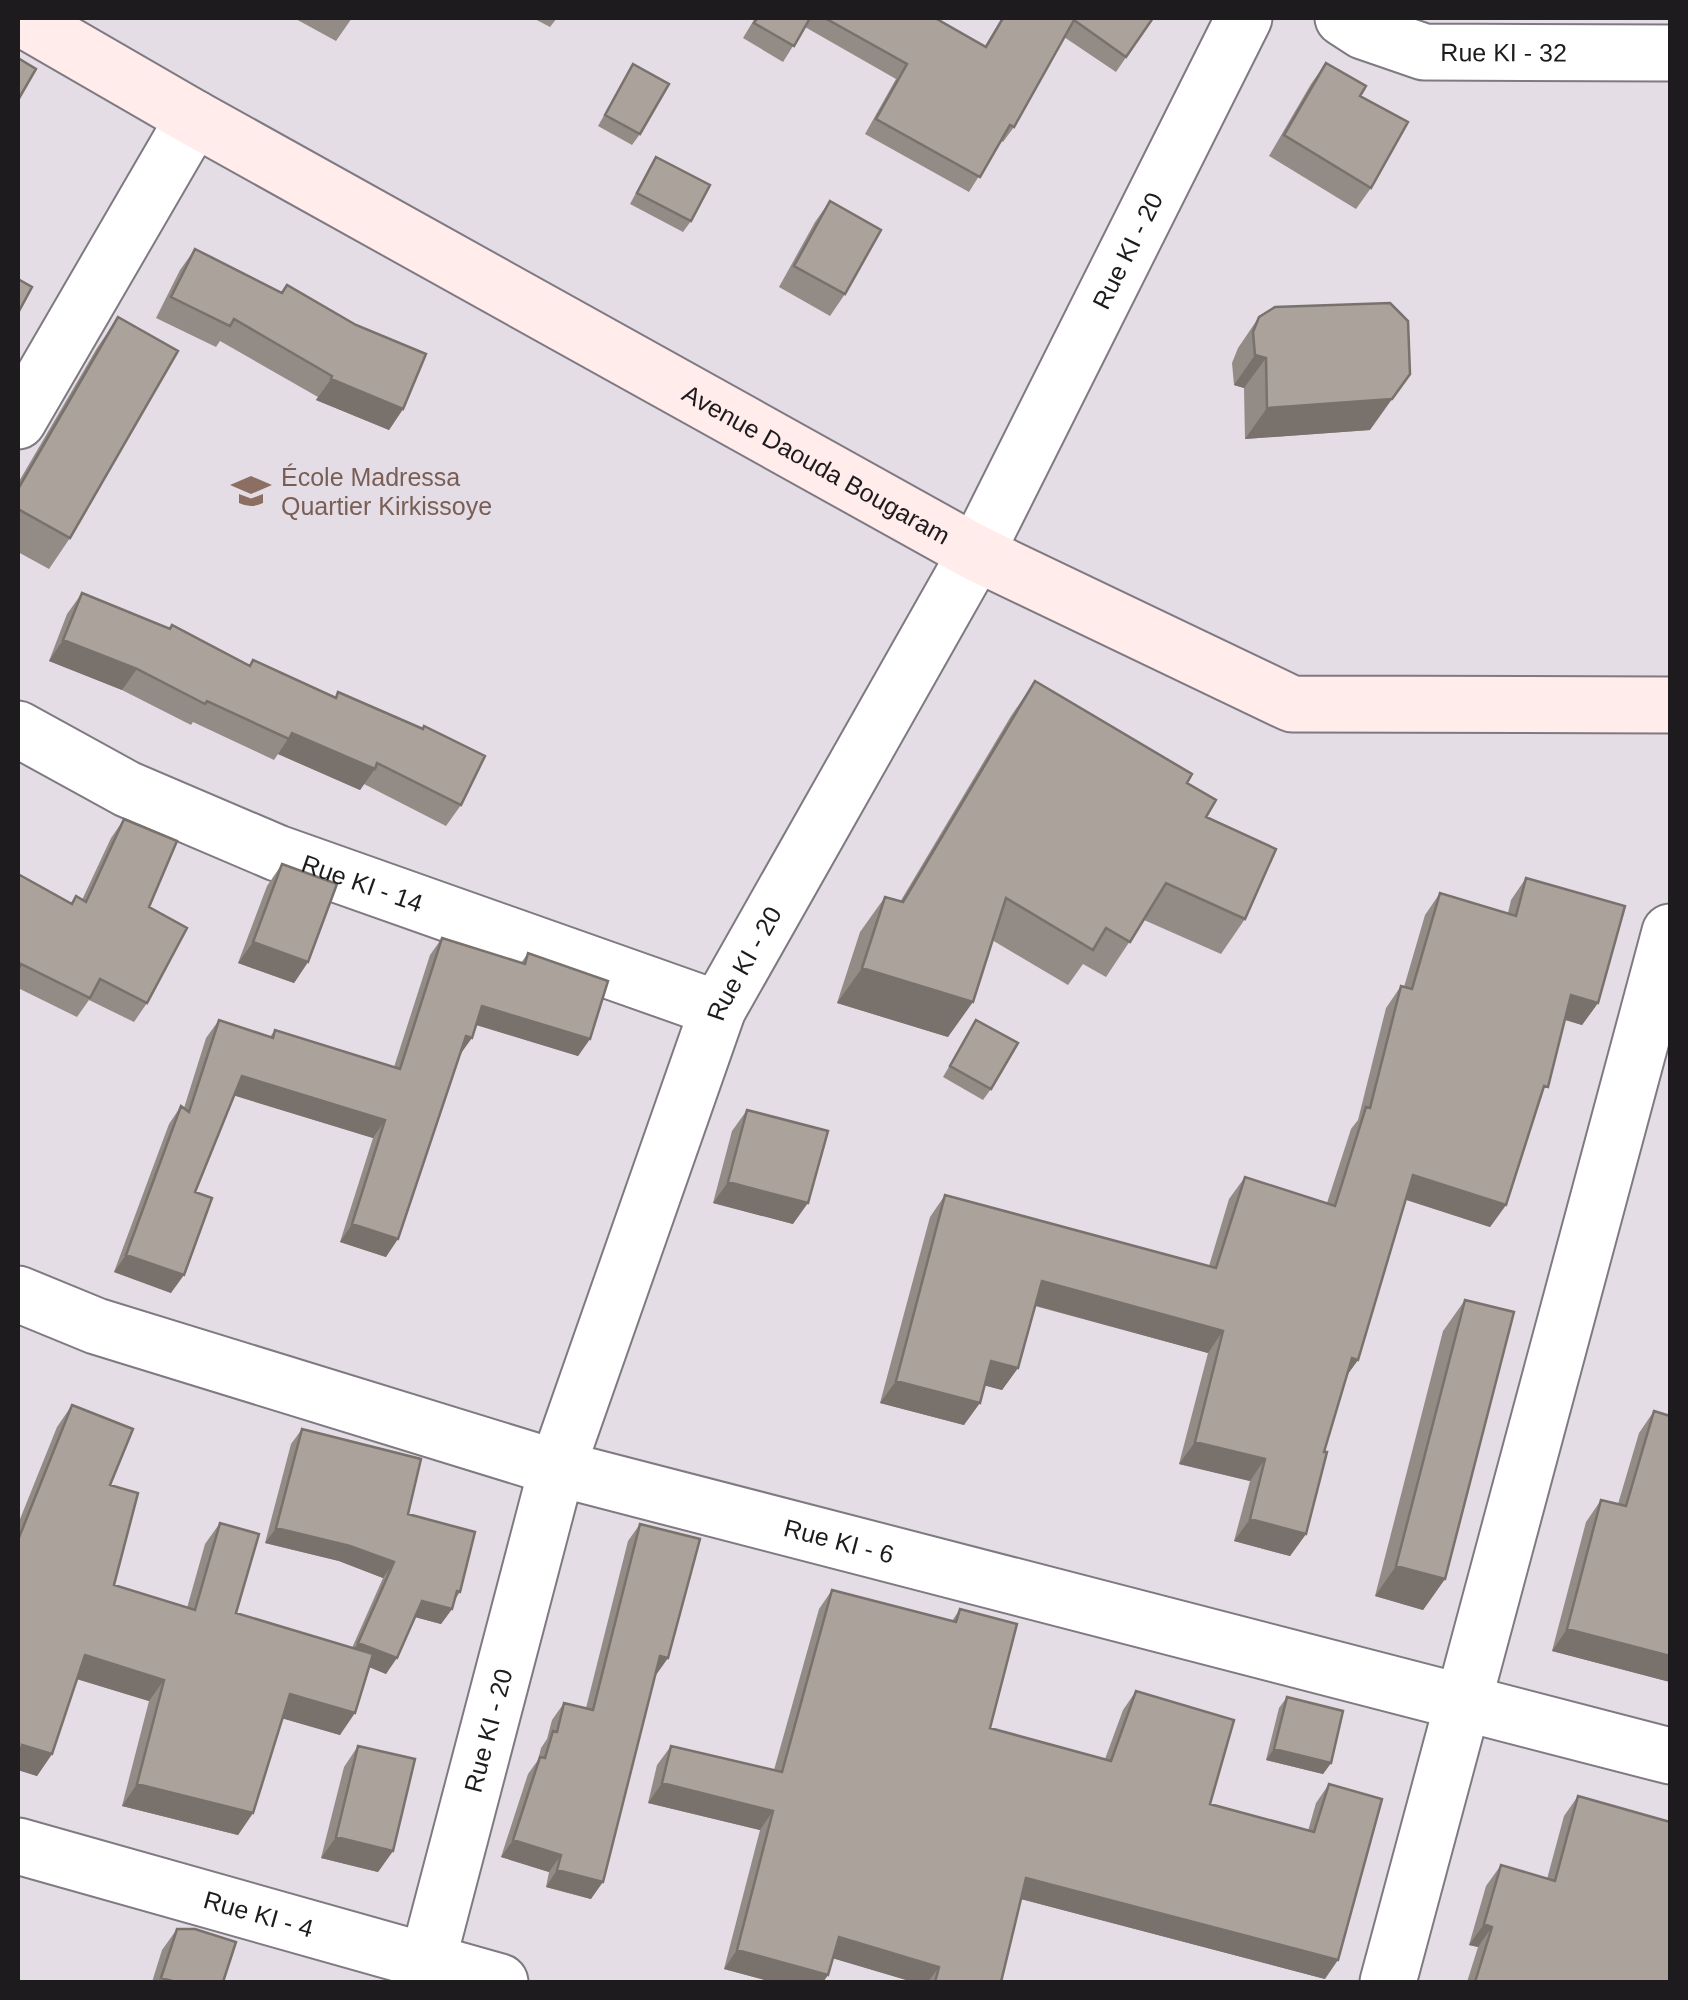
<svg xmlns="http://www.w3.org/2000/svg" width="1688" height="2000" viewBox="0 0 1688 2000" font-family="Helvetica,sans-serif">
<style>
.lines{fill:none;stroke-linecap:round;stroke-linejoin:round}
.street-casing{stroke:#7f7981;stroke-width:59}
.secondary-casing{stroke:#7f7981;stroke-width:59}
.street{stroke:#fff;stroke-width:55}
.secondary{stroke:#ffeceb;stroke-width:55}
.wall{fill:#938b85}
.shaded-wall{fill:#78716c}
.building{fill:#aba29b;stroke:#78716c;stroke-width:2.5}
.labels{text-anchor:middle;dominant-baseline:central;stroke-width:10;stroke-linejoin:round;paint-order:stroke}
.street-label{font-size:25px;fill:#1d1b1e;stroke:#e4dde6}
.education-label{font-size:25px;fill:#785e54;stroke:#e4dde6;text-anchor:start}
</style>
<rect width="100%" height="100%" fill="#e4dde6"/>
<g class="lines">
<!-- street casing -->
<g class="street-casing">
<g id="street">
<path id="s1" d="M1343,18L1363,31L1424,52L1670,53"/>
<path d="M18,421L194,118"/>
<path id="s2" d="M18,729L127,789L277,853L718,1009"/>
<path id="s3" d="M18,1294L96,1326L557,1468L1670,1756"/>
<path id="s4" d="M18,1846L500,1982"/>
<path id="s5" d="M422,1982L557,1468L718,1009L976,553L1244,18"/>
<path d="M1388,1982L1670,932"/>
</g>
</g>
<!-- secondary casing -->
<g class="secondary-casing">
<g id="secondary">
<path id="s6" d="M21,18L194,118L976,553L1292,704L1670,705"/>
</g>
</g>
<!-- street -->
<use href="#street" class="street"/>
<!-- secondary -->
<use href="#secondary" class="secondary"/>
</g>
<!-- wall -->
<path class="wall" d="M294,18H352L336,41Z
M533,18H557L550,27Z
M755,18H935L985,46L1002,18H1153L1116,72L1064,37L1014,127L1003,142L1001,141L969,192L865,134L896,79L805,27L783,62L743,38Z
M1326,63L1360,96L1371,188L1356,209L1269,156L1311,84Z
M633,64L640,134L632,145L598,126Z
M656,157L691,221L683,232L630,204L649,168Z
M830,201L845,294L830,316L779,287L815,222Z
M195,249L403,409L389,430L316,400L318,397L220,341L216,347L156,318L180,270Z
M118,317L70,538L49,569L18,552V483L97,348Z
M1259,317L1370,430L1245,439L1244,388L1234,385L1232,363L1238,348Z
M82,593L249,665L253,660L335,698L338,692L461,805L446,826L364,784L360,790L278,754L274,760L193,722L191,725L122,690L49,661L67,614Z
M1035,681L1187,783L1206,817L1245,919L1221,954L1144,920L1106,977L1083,964L1068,985L992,940L948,1037L837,1003L860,932L885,897L900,902L1011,716Z
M124,819L149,907L147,1003L134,1022L89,1000L77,1017L18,988V874L71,903L76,896L82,900L111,838Z
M282,864L308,962L294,983L238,963L267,886Z
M1526,878L1598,1003L1582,1025L1565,1020L1506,1205L1490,1227L1406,1200L1358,1360L1347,1375L1324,1452L1306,1534L1290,1556L1234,1541L1250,1481L1179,1464L1208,1353L1035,1306L1018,1368L1002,1390L984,1385L964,1425L880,1403L930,1217L945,1195L1209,1266L1229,1199L1245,1177L1327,1203L1351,1129L1358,1120L1386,1008L1401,986L1404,987L1425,915L1440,893L1508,913L1511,900Z
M442,938L521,963L528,953L590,1039L578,1056L476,1025L460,1055L386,1257L340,1242L373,1138L234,1095L195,1192L171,1293L114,1272L169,1124L181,1106L184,1108L206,1038L219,1020L270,1037L275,1030L394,1067L430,955Z
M976,1020L991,1089L983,1100L943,1077Z
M747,1110L793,1224L713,1203L732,1131Z
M1465,1300L1445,1579L1423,1610L1375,1596L1443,1331Z
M72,1405L110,1485L114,1585L187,1608L205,1544L220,1523L236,1613L352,1648L383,1578L339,1561L265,1543L291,1444L302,1429L408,1514L460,1592L454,1601L452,1609L441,1624L415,1617L386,1674L369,1667L340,1735L282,1718L253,1813L238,1835L122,1806L149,1701L77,1679L52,1754L37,1776L18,1770V1524L57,1427Z
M1654,1411L1670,1682L1552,1651L1586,1522L1601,1500L1618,1504L1639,1433Z
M640,1524L668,1658L655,1675L591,1899L546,1887L549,1872L501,1857L528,1774L538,1760L541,1748L547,1739L552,1720L564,1703L586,1708L628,1541Z
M832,1590L952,1621L960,1609L990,1728L1105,1759L1123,1710L1136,1691L1210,1804L1308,1831L1316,1803L1329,1784L1325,1979L1021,1899L1001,1982H913L833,1958L828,1975L823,1982H772L724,1969L760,1830L648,1803L657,1765L671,1746L774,1770L819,1609Z
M1287,1697L1331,1763L1323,1774L1266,1760L1279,1708Z
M358,1746L393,1851L378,1872L321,1858L344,1767Z
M1578,1796L1670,1982H1467L1478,1947L1469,1945L1486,1886L1501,1865L1547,1879L1564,1816Z
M177,1929L223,1982H152L162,1950Z"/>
<!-- shaded-wall -->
<path class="shaded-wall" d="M1255,355L1266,358L1244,388L1234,385Z
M1410,374L1370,430L1245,439L1267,408Z
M331,379L403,409L389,430L316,400Z
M63,640L137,669L122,690L49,661Z
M292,733L375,769L360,790L278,754Z
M253,942L308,962L294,983L238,963Z
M862,968L973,1002L948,1037L837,1003Z
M1571,995L1598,1003L1582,1025L1556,1017Z
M482,1006L590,1039L578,1056L470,1023Z
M466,1036L472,1038L459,1056Z
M242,1076L385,1120L373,1138L229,1094Z
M1413,1175L1506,1205L1490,1227L1398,1197Z
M728,1182L808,1203L793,1224L713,1203Z
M352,1224L398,1239L386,1257L340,1242Z
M126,1255L184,1275L171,1293L114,1272Z
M1042,1281L1223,1331L1208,1353L1026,1303Z
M1352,1358L1358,1360L1342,1382Z
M991,1361L1018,1368L1002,1390L975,1383Z
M896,1381L980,1403L964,1425L880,1403Z
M1195,1442L1265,1459L1250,1481L1179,1464Z
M1250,1519L1306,1534L1290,1556L1234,1541Z
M276,1528L350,1546L394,1562L383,1578L339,1561L265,1543Z
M1396,1566L1445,1579L1423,1610L1375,1596Z
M422,1601L452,1609L441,1624L411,1616Z
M1567,1629L1670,1656V1682L1552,1651Z
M358,1643L397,1658L386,1674L348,1658Z
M85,1655L164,1680L149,1701L70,1677Z
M660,1656L668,1658L656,1675L648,1673Z
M290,1694L355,1713L340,1735L274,1716Z
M22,1745L52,1754L37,1776L18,1770V1747Z
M1274,1749L1331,1763L1323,1774L1266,1760Z
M662,1783L773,1811L760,1830L648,1803Z
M137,1784L253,1813L238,1835L122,1806Z
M336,1837L393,1851L378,1872L321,1858Z
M513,1840L561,1855L549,1872L501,1857Z
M557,1870L603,1882L591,1899L546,1887Z
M1026,1878L1338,1960L1325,1979L1013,1897Z
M1484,1924L1492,1927L1478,1947L1469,1945Z
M839,1937L939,1967L928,1982H913L825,1956Z
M737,1950L828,1975L823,1982H772L724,1969Z"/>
<!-- building -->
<path class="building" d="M757,18H810L794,46L754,23Z
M825,18H935L986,47L1003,18H1153L1126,57L1074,20L1014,127L1010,125L980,177L876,119L907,64Z
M18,58L36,69L18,100Z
M1326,63L1366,86L1360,96L1408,122L1371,188L1284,135Z
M633,64L669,84L640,134L605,115Z
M656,157L710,185L691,221L637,193Z
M830,201L881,230L845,294L794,266Z
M195,249L282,293L287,285L356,325L426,354L403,409L331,379L332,376L234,319L230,326L171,297Z
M18,279L32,287L18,313Z
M1390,303L1408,321L1410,374L1392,399L1267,408L1266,358L1255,355L1253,332L1259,317L1275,307Z
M118,317L178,351L70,538L18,509V489Z
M82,593L170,629L172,625L250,666L253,660L336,698L338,692L423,729L424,726L485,756L461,805L377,763L375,769L292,733L289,739L207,701L205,704L137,669L63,640Z
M1035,681L1192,774L1187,783L1216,800L1206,817L1276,849L1245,919L1166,883L1130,942L1106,928L1093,950L1006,898L973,1002L862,968L885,897L903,902Z
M124,819L177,841L149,907L187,928L147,1003L100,979L90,998L21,964L18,970V874L72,904L76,896L86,902Z
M282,864L337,884L308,962L253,942Z
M1526,878L1625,906L1598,1003L1571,995L1548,1087L1544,1086L1506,1205L1413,1175L1358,1360L1352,1358L1324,1452H1327L1306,1534L1250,1519L1265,1459L1195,1442L1223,1331L1042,1281L1018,1368L991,1361L980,1403L896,1381L945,1195L1216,1268L1245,1177L1335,1206L1366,1107L1370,1108L1401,986L1412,989L1440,893L1516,916Z
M442,938L525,964L528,953L608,981L590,1039L482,1006L472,1038L466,1036L398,1239L352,1224L385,1120L242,1076L195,1192L212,1198L184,1275L126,1255L181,1106L189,1112L219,1020L273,1038L275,1030L400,1069Z
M976,1020L1018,1043L991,1089L950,1066Z
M747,1110L828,1131L808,1203L728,1182Z
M1465,1300L1514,1312L1445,1579L1396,1566Z
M72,1405L133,1429L110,1485L138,1493L114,1585L195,1610L220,1523L259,1534L236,1613L373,1654L355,1713L290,1694L253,1813L137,1784L164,1680L85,1655L52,1754L22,1745V1748L18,1747V1540Z
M1654,1411L1670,1416V1656L1567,1629L1601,1500L1626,1506Z
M302,1429L421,1459L408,1514L475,1532L460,1592L457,1591L452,1609L422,1601L397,1658L358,1643L394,1562L350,1546L276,1528Z
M640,1524L700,1539L668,1658L660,1656L603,1882L557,1870L561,1855L513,1840L540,1757L545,1758L553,1731L557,1732L564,1703L593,1710Z
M832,1590L956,1622L960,1609L1017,1624L990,1728L1111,1761L1136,1691L1234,1720L1210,1804L1314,1832L1329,1784L1382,1799L1338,1960L1026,1878L1001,1982H935L939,1967L839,1937L828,1975L737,1950L773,1811L662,1783L671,1746L782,1772Z
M1287,1697L1343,1711L1331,1763L1274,1749Z
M358,1746L415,1759L393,1851L336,1837Z
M1578,1796L1670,1822V1982H1475L1492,1927L1484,1924L1501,1865L1555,1881Z
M177,1929H195L236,1942L223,1982H176L161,1978Z"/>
<!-- icons -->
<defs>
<g id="school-bare" transform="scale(3)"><path d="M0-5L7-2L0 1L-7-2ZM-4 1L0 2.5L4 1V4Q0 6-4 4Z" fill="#8d6e63" stroke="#e4dde6" stroke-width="2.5" paint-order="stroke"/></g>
</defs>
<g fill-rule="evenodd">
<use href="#school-bare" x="251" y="491"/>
</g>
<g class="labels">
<!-- street labels -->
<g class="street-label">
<text stroke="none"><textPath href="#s1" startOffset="168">Rue KI - 32</textPath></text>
<text stroke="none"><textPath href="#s5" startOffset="1880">Rue KI - 20</textPath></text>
<text stroke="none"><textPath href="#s6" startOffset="912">Avenue Daouda Bougaram</textPath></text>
<text stroke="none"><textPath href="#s2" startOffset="378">Rue KI - 14</textPath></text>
<text stroke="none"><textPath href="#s5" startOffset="1070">Rue KI - 20</textPath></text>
<text stroke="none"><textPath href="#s3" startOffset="858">Rue KI - 6</textPath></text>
<text stroke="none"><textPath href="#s5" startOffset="260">Rue KI - 20</textPath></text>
<text stroke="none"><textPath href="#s4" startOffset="250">Rue KI - 4</textPath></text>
</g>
<!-- education labels -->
<g class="education-label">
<text x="281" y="477">École Madressa<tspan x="281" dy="29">Quartier Kirkissoye</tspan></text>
</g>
</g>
<!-- border -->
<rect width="1688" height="2000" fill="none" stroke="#1d1b1e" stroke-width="40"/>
</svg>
